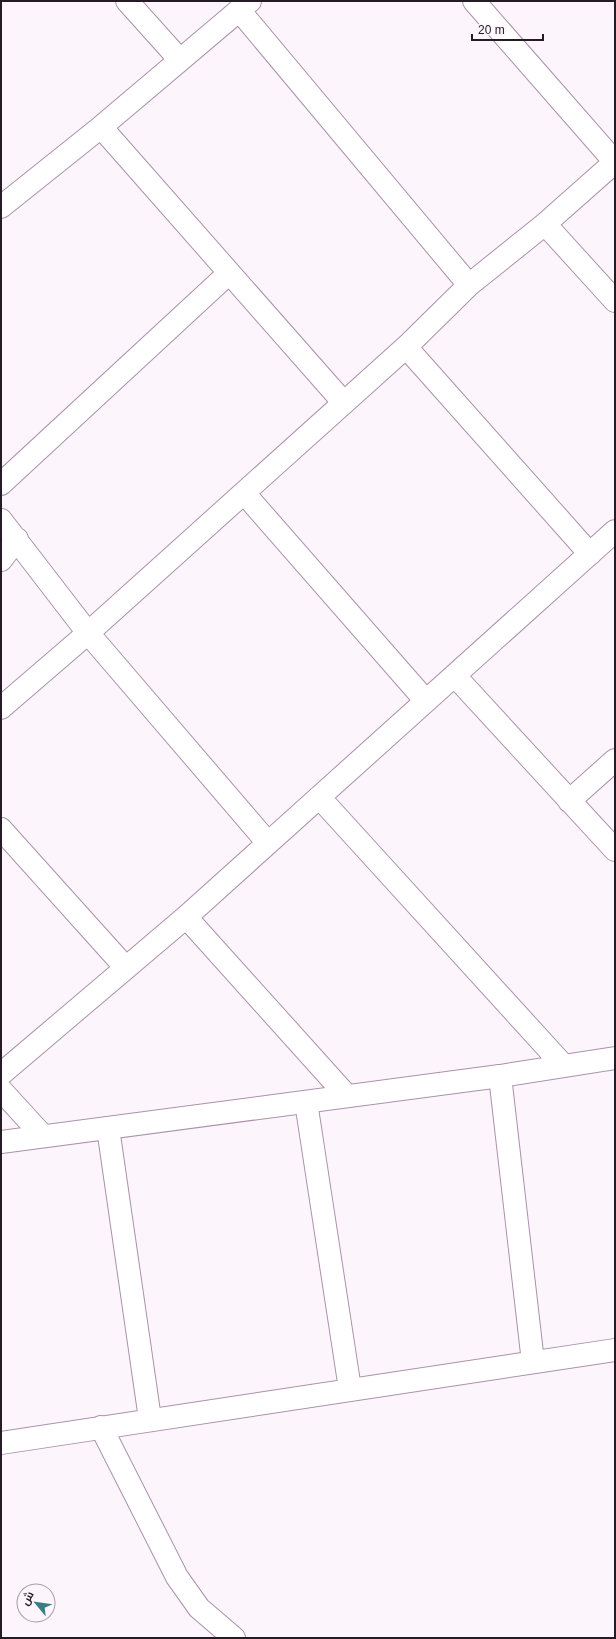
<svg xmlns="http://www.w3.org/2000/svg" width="616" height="1639" viewBox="0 0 616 1639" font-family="Arial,Cairo,sans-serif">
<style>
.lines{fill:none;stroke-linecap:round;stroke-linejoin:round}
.minor-casing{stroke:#ab91ab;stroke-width:24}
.tertiary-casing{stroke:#ab91ab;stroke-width:24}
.minor{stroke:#fff;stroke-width:22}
.tertiary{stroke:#fff;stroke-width:22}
</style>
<rect width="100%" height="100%" fill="#fcf6fc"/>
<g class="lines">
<!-- minor casing -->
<g class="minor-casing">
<path id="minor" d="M127,1L180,60
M474,1L615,162
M239,10L469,285
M101,127L344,403
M1,207L101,127L250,1
M545,224L615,301
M406,347L590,554
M1,484L228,274
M244,493L426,701
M1,520L88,633L268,843
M1,560L17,539
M455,676L615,850
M1,708L88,633L406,347L469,285L545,224L615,162
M319,797L563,1065
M569,801L615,760
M1,829L126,968
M186,917L347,1096
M1,1074L186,917L615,531
M500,1076L533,1362
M1,1090L43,1136
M306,1102L350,1389
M108,1128L150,1419
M101,1427L177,1577L199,1608L234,1638
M1,1443L615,1350"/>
</g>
<!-- tertiary casing -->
<g class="tertiary-casing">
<path id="tertiary" d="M1,1142L500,1076L615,1058"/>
</g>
<!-- minor -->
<use href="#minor" class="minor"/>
<!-- tertiary -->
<use href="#tertiary" class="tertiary"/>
</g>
<!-- border -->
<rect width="616" height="1639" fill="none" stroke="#251b25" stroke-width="4"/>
<!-- north arrow -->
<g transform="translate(36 1603) rotate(299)"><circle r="19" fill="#fcf6fc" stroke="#a69ea6"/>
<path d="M0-3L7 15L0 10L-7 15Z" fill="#377f85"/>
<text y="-6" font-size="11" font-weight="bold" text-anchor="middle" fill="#251b25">ش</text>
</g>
<!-- scale -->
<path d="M472 34v6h71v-6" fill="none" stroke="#251b25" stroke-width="2"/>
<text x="478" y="34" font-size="12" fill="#251b25" stroke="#fcf6fc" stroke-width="3" paint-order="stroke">20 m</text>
</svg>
